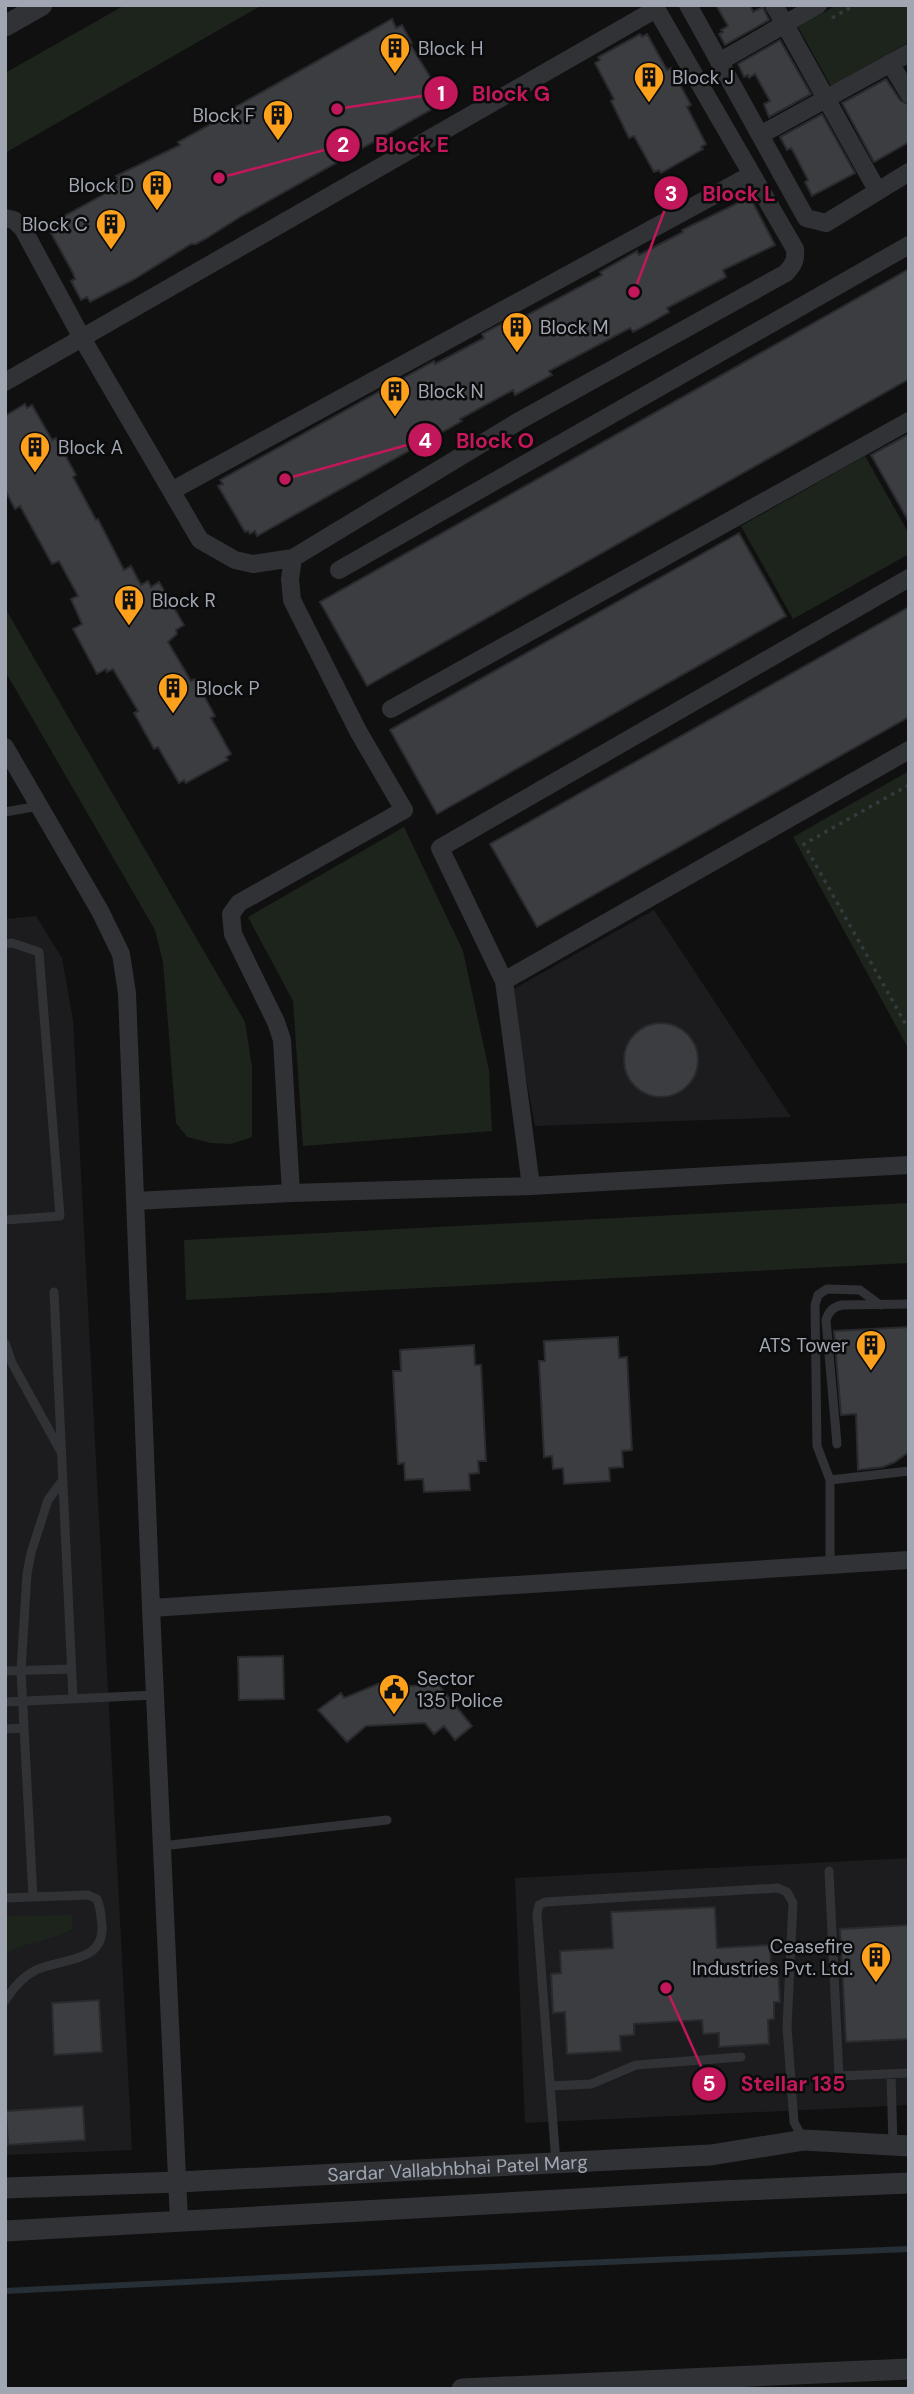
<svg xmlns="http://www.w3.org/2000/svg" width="914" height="2394" viewBox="0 0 914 2394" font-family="'DM Sans',sans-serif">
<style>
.built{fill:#1c1c1e}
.green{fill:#1c241c}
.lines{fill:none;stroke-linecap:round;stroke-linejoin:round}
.stream{stroke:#262f35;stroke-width:6}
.building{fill:#3b3d41;stroke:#292a2d;stroke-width:2}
.path{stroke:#36393d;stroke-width:3.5;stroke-dasharray:3.5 5;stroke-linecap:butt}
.service{stroke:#303236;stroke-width:9}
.minor{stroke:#303236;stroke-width:18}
.tertiary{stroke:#303236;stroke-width:21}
.labels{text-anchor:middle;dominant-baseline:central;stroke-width:5;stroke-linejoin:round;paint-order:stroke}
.poi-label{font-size:19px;fill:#a0a7b3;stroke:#0b0b0c;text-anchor:start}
.street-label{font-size:19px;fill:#a0a7b3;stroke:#0b0b0c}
.leader{fill:none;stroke:#c2185b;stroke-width:2.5}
.callout-dot{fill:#c2185b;stroke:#0b0b0c;stroke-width:2.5}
.mark-label{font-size:21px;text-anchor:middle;font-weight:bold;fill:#fff}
.callout-label{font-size:21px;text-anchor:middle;font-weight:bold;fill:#c2185b;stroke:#0b0b0c;stroke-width:5;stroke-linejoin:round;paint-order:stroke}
</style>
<rect width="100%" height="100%" fill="#101011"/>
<!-- built -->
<path class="built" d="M654,910L791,1117L535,1126L510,991Z
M36,916L62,958L73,1020L132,2150L5,2155V919Z
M909,1858V2105L525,2123L515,1878Z"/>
<!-- green -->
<path class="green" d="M125,5H262L5,153V73Z
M837,5H909V42L831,86L798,27Z
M865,456L909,534V554L793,619L741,526Z
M5,608L245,1022L252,1067V1137L231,1144L211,1143L187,1137L176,1123L163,962L155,930L5,671Z
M909,771V1050L793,837Z
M404,827L463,951L489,1070L492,1131L303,1146L293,1001L248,917Z
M909,1203V1263L186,1300L184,1240Z
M72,1915V1929C51,1942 26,1940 5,1955V1916Z"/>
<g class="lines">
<!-- stream -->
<path class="stream" d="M5,2291L446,2269L909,2249"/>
</g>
<!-- building -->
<path class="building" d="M716,5H750L753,12L763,7L769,20L725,45L719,34L723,32L721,30L728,26Z
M392,19L396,28L402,25L412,43L410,44L440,93L434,96L439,105L240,217L207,238L196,244H191L133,280L90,302L87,297L81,300L71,281L75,279L73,273L51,233L56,230L52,223L117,187L113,181L118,179L116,176L180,145L178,142L231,113L230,110Z
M640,34L642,37L647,34L667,70L671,68L691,105L687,107L706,144L701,147L703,149L661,173L659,170L654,172L634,136L629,138L611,101L614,99L595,63L600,60L598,57Z
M780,40L811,94L769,117L764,104L770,101L755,74L749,78L748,75L744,77L738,64Z
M886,79L900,100L909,105V142L874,162L842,103Z
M822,114L855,173L812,196L805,182L808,180L793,151L791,148L787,150L780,137Z
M749,195L775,245L723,270L726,277L667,308L669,312L650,323L633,332L630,328L549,371L552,375L515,395L513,390L460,419L462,421L257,536L255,531L250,534L248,531L245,532L218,486L223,484L220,480L434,361L435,364L484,338L482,334L520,314L522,318L602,275L600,272L637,251L639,255L658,245L683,232L682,230L734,205Z
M909,269V379L367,686L320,602Z
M25,404L27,408L32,405L52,440L56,438L76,475L73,477L96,520L98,519L124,570L131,566L141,585L148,581L151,587L159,582L184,625L176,630L177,634L168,642L191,681L195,679L215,716L211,718L231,754L226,757L228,760L186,783L184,780L179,783L158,747L154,749L134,713L138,711L113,669L107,672L106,669L97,674L73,629L82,624L71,599L78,596L59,561L52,564L20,506L15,509L5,490V416Z
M909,434V522L871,455Z
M739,533L786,616L437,814L390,730Z
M909,607V717L537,927L490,844Z
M624 1060a37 37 0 1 1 74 0a37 37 0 1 1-74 0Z
M909,1327V1452L895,1462L883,1467L858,1470L856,1414L841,1415L834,1331Z
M618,1337L619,1358L627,1357L632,1450L622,1451L623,1467L609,1468L610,1481L564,1484L563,1468L553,1469L552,1456L544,1457L539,1361H545L544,1341Z
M474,1345L475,1365H481L486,1461H478L479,1473L469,1474L470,1490L424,1492L423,1479L405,1480L404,1463L398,1464L393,1371H401L400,1350Z
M283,1656L284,1699L239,1700L238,1657Z
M395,1677L396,1687L438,1684L472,1726L455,1740L444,1726L434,1734L425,1723L366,1726L347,1742L318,1710L341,1693L344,1698Z
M715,1907L717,1948L770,1945L771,1968L778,1967L780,2002H774V2019L768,2020L769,2044L719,2047V2033L703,2034L702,2020L634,2024V2035L620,2036L621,2051L567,2054L565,2012L553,2013L551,1974L561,1973L560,1951L613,1948L611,1912Z
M909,1925V2039L846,2042L840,1929Z
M99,2000L102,2052L54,2055L52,2003Z
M83,2106L85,2140L8,2145L6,2111Z"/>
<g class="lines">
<!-- path -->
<path class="path" d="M832,18L855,5
M909,785L804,844L909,1030"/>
<!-- service -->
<path class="service" d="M5,812L39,806
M5,944L12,943L39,952L60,1216L5,1220
M54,1292L73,1698
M5,1343L12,1363L60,1450
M837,1444L826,1320C829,1311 833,1307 842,1305L909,1304
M830,1480L909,1471
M830,1564V1480L817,1446L815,1305L818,1295L827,1289L860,1290L880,1305
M5,1671L71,1669
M5,1702L155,1695
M5,1729L24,1728
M162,1846L387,1820
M829,1871L839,2076L909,2073
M33,1897L21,1671L27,1574L31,1553L48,1500L62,1481
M5,1898L88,1895L97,1899C101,1909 101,1916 102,1926C104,1964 60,1958 36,1970C22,1977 13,1988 5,2001
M891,2074L893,2146
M551,2086L591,2084L636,2065L741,2057
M556,2163L537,1914L539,1905L545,1902L778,1888L787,1892L793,1903L787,2027L794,2122L803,2139"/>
<!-- minor -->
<path class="minor" d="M688,5L806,218L826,223L909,172
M774,5L877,190
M719,62L818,5
M890,63L909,94
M760,135L909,53
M5,218L14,220L23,229L82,338L200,540L235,560L253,564L293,558L519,421L786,273C794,264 796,260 795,249L654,5
M5,382L656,9
M173,490L751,175
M339,570L909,245
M391,709L909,421
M5,747L100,911L121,954L127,993L151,1608L179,2221
M504,981L909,750
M531,1186L504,981L440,848L909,578
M291,1193L282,1040L276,1022L233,934L231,914L239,903L404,810L358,731L292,600L290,579L293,558
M135,1201L291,1193L531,1186L909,1165
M151,1608L909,1560"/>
<!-- tertiary -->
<g class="tertiary">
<path d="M5,26L42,5"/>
<path id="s1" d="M5,2188L178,2182L711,2155L804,2140L909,2146"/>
<path d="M5,2231L720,2191L909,2183"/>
<path d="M462,2389L909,2369"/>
</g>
</g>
<!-- icons -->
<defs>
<g id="building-pin" transform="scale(1.575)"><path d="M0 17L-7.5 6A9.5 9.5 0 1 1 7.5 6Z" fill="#fda01c" stroke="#0b0b0c"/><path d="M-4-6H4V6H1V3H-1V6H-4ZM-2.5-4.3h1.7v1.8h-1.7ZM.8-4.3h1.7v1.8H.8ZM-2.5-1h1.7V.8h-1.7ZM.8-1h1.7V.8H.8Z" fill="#111"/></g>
<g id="civic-pin" transform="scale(1.575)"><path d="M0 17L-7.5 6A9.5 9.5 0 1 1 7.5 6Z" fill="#fda01c" stroke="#0b0b0c"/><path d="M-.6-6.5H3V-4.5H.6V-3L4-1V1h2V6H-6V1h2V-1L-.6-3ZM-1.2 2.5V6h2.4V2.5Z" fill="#111"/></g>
</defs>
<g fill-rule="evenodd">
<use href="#building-pin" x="395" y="48"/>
<use href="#building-pin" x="649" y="77"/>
<use href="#building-pin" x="278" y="115"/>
<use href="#building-pin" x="157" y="185"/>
<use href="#building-pin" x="111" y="224"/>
<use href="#building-pin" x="517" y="327"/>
<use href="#building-pin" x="395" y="391"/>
<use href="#building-pin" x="35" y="447"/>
<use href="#building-pin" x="129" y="600"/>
<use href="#building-pin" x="173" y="688"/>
<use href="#building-pin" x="871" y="1345"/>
<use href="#civic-pin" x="394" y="1689"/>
<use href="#building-pin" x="876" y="1957"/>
</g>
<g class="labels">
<!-- poi labels -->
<g class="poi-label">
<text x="418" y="48">Block H</text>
<text x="672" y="77">Block J</text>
<text x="255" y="115" text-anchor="end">Block F</text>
<text x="134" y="185" text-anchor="end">Block D</text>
<text x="88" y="224" text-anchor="end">Block C</text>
<text x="540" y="327">Block M</text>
<text x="418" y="391">Block N</text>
<text x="58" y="447">Block A</text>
<text x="152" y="600">Block R</text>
<text x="196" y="688">Block P</text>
<text x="848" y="1345" text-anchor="end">ATS Tower</text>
<text x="417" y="1678">Sector<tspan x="417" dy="22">135 Police</tspan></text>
<text x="853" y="1946" text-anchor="end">Ceasefire<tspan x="853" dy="22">Industries Pvt. Ltd.</tspan></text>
</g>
<!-- street labels -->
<g class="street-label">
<text stroke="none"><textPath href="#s1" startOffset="453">Sardar Vallabhbhai Patel Marg</textPath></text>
</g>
</g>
<!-- callouts -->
<path class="leader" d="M337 109L441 93M219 178L343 145M634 292L671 193M285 479L425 440M666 1988L709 2084"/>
<g class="callout-dot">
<circle cx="337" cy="109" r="7"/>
<circle cx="219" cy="178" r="7"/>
<circle cx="634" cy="292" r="7"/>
<circle cx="285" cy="479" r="7"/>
<circle cx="666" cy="1988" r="7"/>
<circle cx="441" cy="93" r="18"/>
<circle cx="343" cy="145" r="18"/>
<circle cx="671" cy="193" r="18"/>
<circle cx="425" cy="440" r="18"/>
<circle cx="709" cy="2084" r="18"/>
</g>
<g class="mark-label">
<text x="441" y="101">1</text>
<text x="343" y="152">2</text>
<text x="671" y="201">3</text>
<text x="425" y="448">4</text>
<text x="709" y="2091">5</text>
</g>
<g class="callout-label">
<text x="511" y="101">Block G</text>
<text x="412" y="152">Block E</text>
<text x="739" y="201">Block L</text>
<text x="495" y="448">Block O</text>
<text x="793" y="2091">Stellar 135</text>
</g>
<!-- border -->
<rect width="914" height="2394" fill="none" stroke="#a0a7b3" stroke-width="14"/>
</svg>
